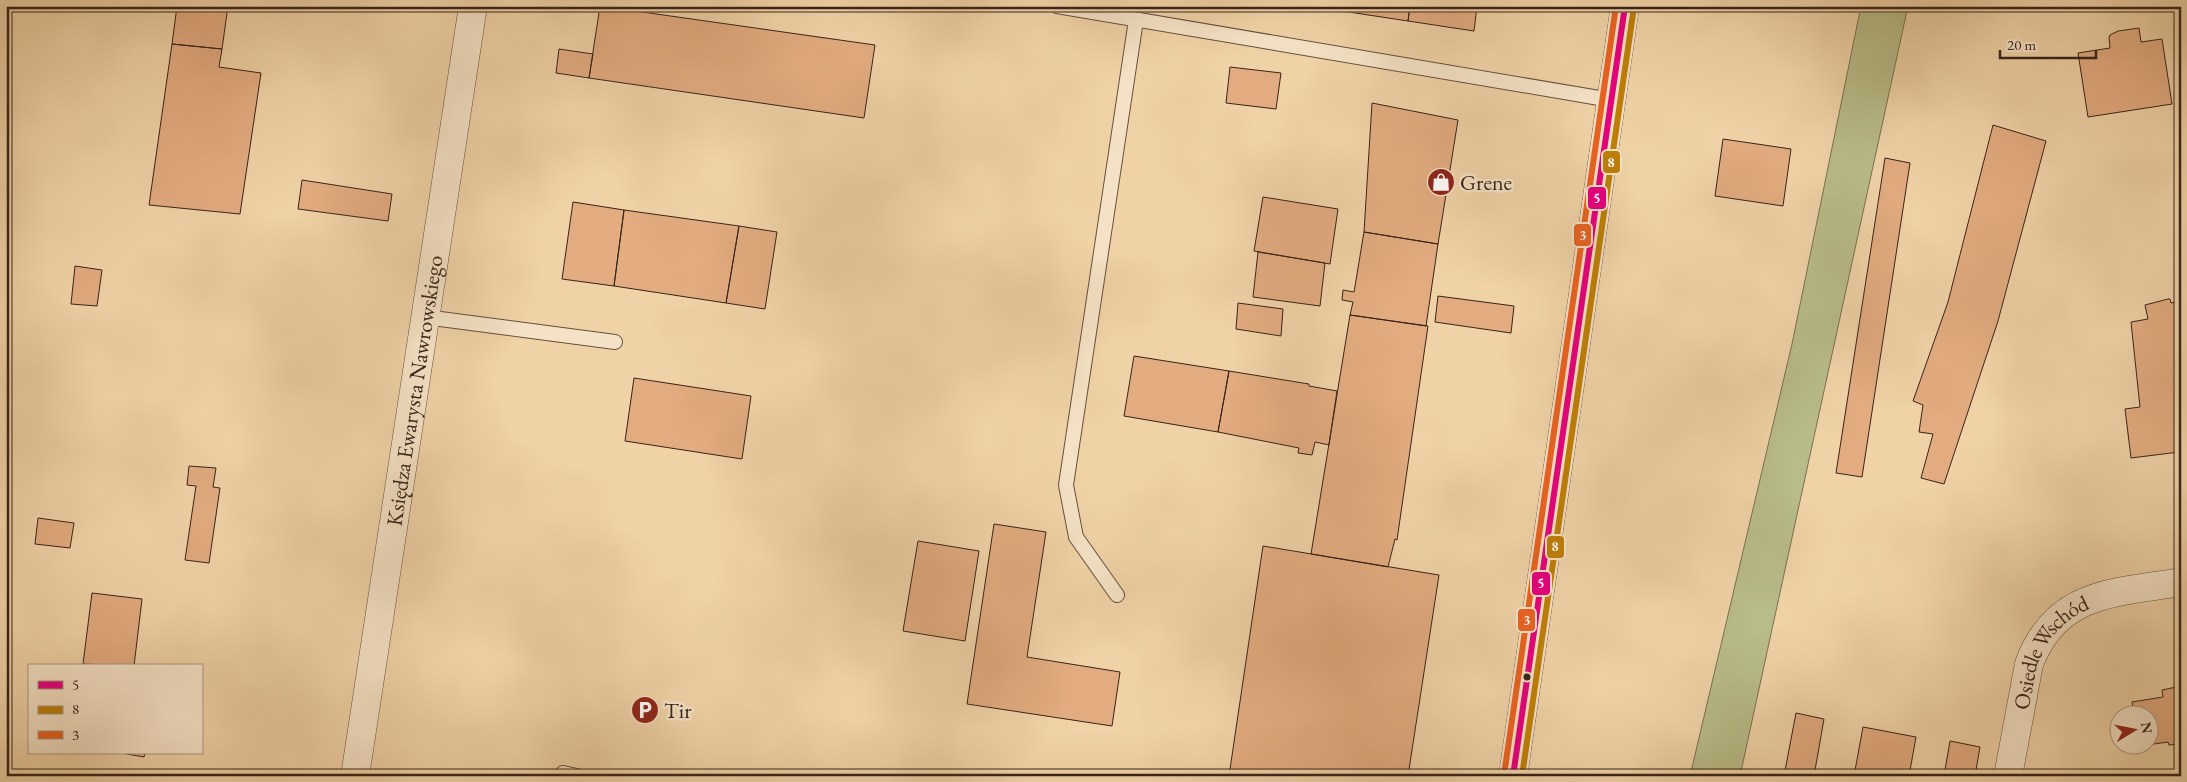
<svg xmlns="http://www.w3.org/2000/svg" width="2187" height="782" viewBox="0 0 2187 782" font-family="'EB Garamond',serif">
<style>
.green{fill:#b8bc88;stroke:#787051}
.building{fill:#e2ab80;stroke:#38241a}
.lines{fill:none;stroke-linecap:round;stroke-linejoin:round}
.service-casing{stroke:#66503d;stroke-width:16}
.minor-casing{stroke:#66503d;stroke-width:29}
.tertiary-casing{stroke:#66503d;stroke-width:29}
.service{stroke:#f5e2c6;stroke-width:14}
.minor{stroke:#f5e2c6;stroke-width:28}
.tertiary{stroke:#f5e2c6;stroke-width:28}
.bus-1-casing{stroke:#f5e2c6;stroke-width:10}
.bus-2-casing{stroke:#f5e2c6;stroke-width:10}
.bus-3-casing{stroke:#f5e2c6;stroke-width:10}
.bus-1{stroke:#e5007d;stroke-width:6}
.bus-2{stroke:#be7f08;stroke-width:6}
.bus-3{stroke:#e96222;stroke-width:6}
.bus-dot{fill:#38241a;stroke:#f5e2c6;stroke-width:2}
.labels{text-anchor:middle;dominant-baseline:central;stroke-width:5;stroke-linejoin:round;paint-order:stroke}
.poi-label{font-size:22px;fill:#38241a;stroke:#f5e2c6;text-anchor:start}
.street-label{font-size:22px;fill:#38241a;stroke:#f5e2c6}
.line-badge{stroke:#f5e2c6;stroke-width:2}
.badge-label{font-size:14px;text-anchor:middle;font-weight:bold;fill:#fff}
</style>
<rect width="100%" height="100%" fill="#f0d2a7"/>
<filter id="stains"><feTurbulence type="fractalNoise" baseFrequency=".004" numOctaves="4"/><feColorMatrix values="0 0 0 0 .2 0 0 0 0 .09 0 0 0 0 .02 0 0 0 .5 -.17"/></filter>
<radialGradient id="worn" r=".72"><stop offset=".6" stop-color="#630" stop-opacity="0"/><stop offset="1" stop-color="#630" stop-opacity=".3"/></radialGradient>
<!-- green -->
<path class="green" d="M1861,6H1908L1740,776H1690L1792,344Z"/>
<!-- building -->
<path class="building" d="M177,6H228L222,49L172,44Z
M600,6L875,45L864,118L589,78Z
M1309,6H1410L1408,21Z
M1410,6H1477L1474,31L1408,21Z
M2139,28L2141,42L2162,39L2172,104L2088,117L2078,53L2110,48L2109,38L2110,35L2118,31Z
M172,44L222,49L219,67L261,73L240,214L149,205Z
M559,49L593,54L589,78L556,73Z
M1230,67L1281,73L1276,109L1226,103Z
M1372,103L1458,120L1438,244L1364,232Z
M1993,125L2046,141L1998,321L1944,484L1921,478L1933,434L1919,432L1923,405L1913,401L1948,302Z
M1723,139L1791,149L1783,206L1715,196Z
M1885,158L1910,163L1862,477L1836,473Z
M302,180L392,194L388,221L298,209Z
M1263,197L1338,209L1330,264L1254,251Z
M573,202L624,210L614,286L562,279Z
M624,210L739,226L726,303L614,286Z
M739,226L777,232L765,309L726,303Z
M1364,232L1438,244L1426,326L1350,315L1353,302L1342,300L1343,290L1354,292Z
M1258,252L1325,263L1320,306L1253,297Z
M75,266L102,270L97,306L71,304Z
M1438,296L1514,306L1511,333L1435,322Z
M2168,299H2170L2171,303L2181,301V463L2179,452L2131,458L2125,409L2140,407L2131,322L2148,319L2145,305Z
M1238,303L1283,309L1281,336L1236,329Z
M1350,315L1428,326L1397,540L1395,539L1388,567L1311,554Z
M1134,356L1229,371L1218,432L1124,416Z
M1229,371L1309,384V386L1337,391L1329,445L1315,442L1312,455L1298,453L1299,448L1218,432Z
M634,378L751,396L742,459L625,441Z
M189,466L216,468L213,487L220,488L209,563L185,560L196,486L187,485Z
M38,518L74,523L70,548L35,544Z
M994,524L1046,532L1027,657L1120,672L1112,726L967,704Z
M918,541L979,551L965,641L903,631Z
M1263,546L1439,575L1408,776H1229Z
M92,593L142,599L134,666L83,664Z
M2181,686V744L2169,745L2168,742L2140,746L2139,744H2150V714H2134L2132,702L2163,697L2162,690Z
M1796,713L1824,719L1814,776H1784Z
M1863,727L1916,737L1909,776H1854Z
M1950,741L1980,747L1975,776H1944Z
M121,753H145L144,757Z"/>
<g class="lines">
<!-- service casing -->
<g class="service-casing">
<path id="service" d="M1057,6L1611,100
M425,317L615,342
M1117,595L1076,537L1066,485L1136,20
M563,776V773L577,776"/>
</g>
<!-- minor casing -->
<g class="minor-casing">
<g id="minor">
<path id="s1" d="M355,776L473,6"/>
<path id="s2" d="M2008,776L2029,664C2056,591 2115,593 2181,582"/>
</g>
</g>
<!-- tertiary casing -->
<g class="tertiary-casing">
<path id="tertiary" d="M1513,776L1625,6"/>
</g>
<!-- service -->
<use href="#service" class="service"/>
<!-- minor -->
<use href="#minor" class="minor"/>
<!-- tertiary -->
<use href="#tertiary" class="tertiary"/>
<!-- bus-1 casing -->
<g class="bus-1-casing">
<path id="bus-1" d="M1513,776L1625,6"/>
</g>
<!-- bus-2 casing -->
<g class="bus-2-casing">
<path id="bus-2" d="M1522,776L1634,7"/>
</g>
<!-- bus-3 casing -->
<g class="bus-3-casing">
<path id="bus-3" d="M1504,775L1616,6"/>
</g>
<!-- bus-1 -->
<use href="#bus-1" class="bus-1"/>
<!-- bus-2 -->
<use href="#bus-2" class="bus-2"/>
<!-- bus-3 -->
<use href="#bus-3" class="bus-3"/>
</g>
<!-- icons -->
<defs>
<g id="shop-disc" transform="scale(1.4375)"><circle r="9.5" fill="#8f2418" stroke="#f5e2c6"/><path d="M-5-2.5h2.3a2.7 3.5 0 0 1 5.4 0H5L5.5 6h-11ZM-1.5-2.5h3a1.5 2.3 0 0 0-3 0Z" fill="#fff"/></g>
<g id="parking-disc" transform="scale(1.4375)"><circle r="9.5" fill="#8f2418" stroke="#f5e2c6"/><path d="M-3.5-5.5H1a3.5 3.5 0 0 1 0 7H-1V5.5H-3.5ZM-1-3.4V-.6H.8a1.4 1.4 0 0 0 0-2.8Z" fill="#fff"/></g>
</defs>
<g fill-rule="evenodd">
<use href="#shop-disc" x="1441" y="182"/>
<use href="#parking-disc" x="645" y="710"/>
</g>
<!-- markers -->
<circle class="bus-dot" cx="1527" cy="677" r="4.5"/>
<g class="labels">
<!-- poi labels -->
<g class="poi-label">
<text x="1460" y="182">Grene</text>
<text x="664" y="710">Tir</text>
</g>
<!-- street labels -->
<g class="street-label">
<text stroke="none"><textPath href="#s1" startOffset="390">Księdza Ewarysta Nawrowskiego</textPath></text>
<text stroke="none"><textPath href="#s2" startOffset="135">Osiedle Wschód</textPath></text>
</g>
</g>
<g class="line-badge">
<rect x="1602" y="150" width="19" height="24" rx="5" fill="#be7f08"/>
<rect x="1587" y="186" width="20" height="24" rx="5" fill="#e5007d"/>
<rect x="1573" y="223" width="19" height="24" rx="5" fill="#e96222"/>
<rect x="1546" y="535" width="19" height="24" rx="5" fill="#be7f08"/>
<rect x="1531" y="571" width="20" height="25" rx="5" fill="#e5007d"/>
<rect x="1517" y="608" width="19" height="24" rx="5" fill="#e96222"/>
</g>
<g class="badge-label">
<text x="1611" y="167">8</text>
<text x="1597" y="203">5</text>
<text x="1583" y="240">3</text>
<text x="1555" y="551">8</text>
<text x="1541" y="588">5</text>
<text x="1527" y="625">3</text>
</g>
<!-- margin -->
<rect width="2187" height="782" fill="none" stroke="#f0d2a7" stroke-width="25"/>
<rect x="8" y="8" width="2172" height="767" fill="none" stroke="#38241a" stroke-width="2.5"/>
<rect x="12" y="12" width="2162" height="757" fill="none" stroke="#38241a"/>
<!-- legend -->
<rect x="28" y="664" width="175" height="90" fill="#f5e2c6" stroke="#a99681"/>
<rect x="38" y="681" width="25" height="8" fill="#e5007d" stroke="#a99681"/>
<text x="72" y="690" font-size="15" fill="#38241a">5</text>
<rect x="38" y="706" width="25" height="8" fill="#be7f08" stroke="#a99681"/>
<text x="72" y="714" font-size="15" fill="#38241a">8</text>
<rect x="38" y="731" width="25" height="8" fill="#e96222" stroke="#a99681"/>
<text x="72" y="740" font-size="15" fill="#38241a">3</text>
<!-- north arrow -->
<g transform="translate(2134 730) rotate(80)"><circle r="24" fill="#f5e2c6" stroke="#a99681"/>
<path d="M0-4L9 19L0 12L-9 19Z" fill="#8f2418"/>
<text y="-8" font-size="14" font-weight="bold" text-anchor="middle" fill="#38241a">N</text>
</g>
<!-- scale -->
<path d="M2000 50v8h96v-8" fill="none" stroke="#38241a" stroke-width="2.5"/>
<text x="2007" y="50" font-size="15" fill="#38241a" stroke="#f5e2c6" stroke-width="4" paint-order="stroke">20 m</text>
<rect width="100%" height="100%" filter="url(#stains)"/>
<rect width="100%" height="100%" fill="url(#worn)"/>
</svg>
